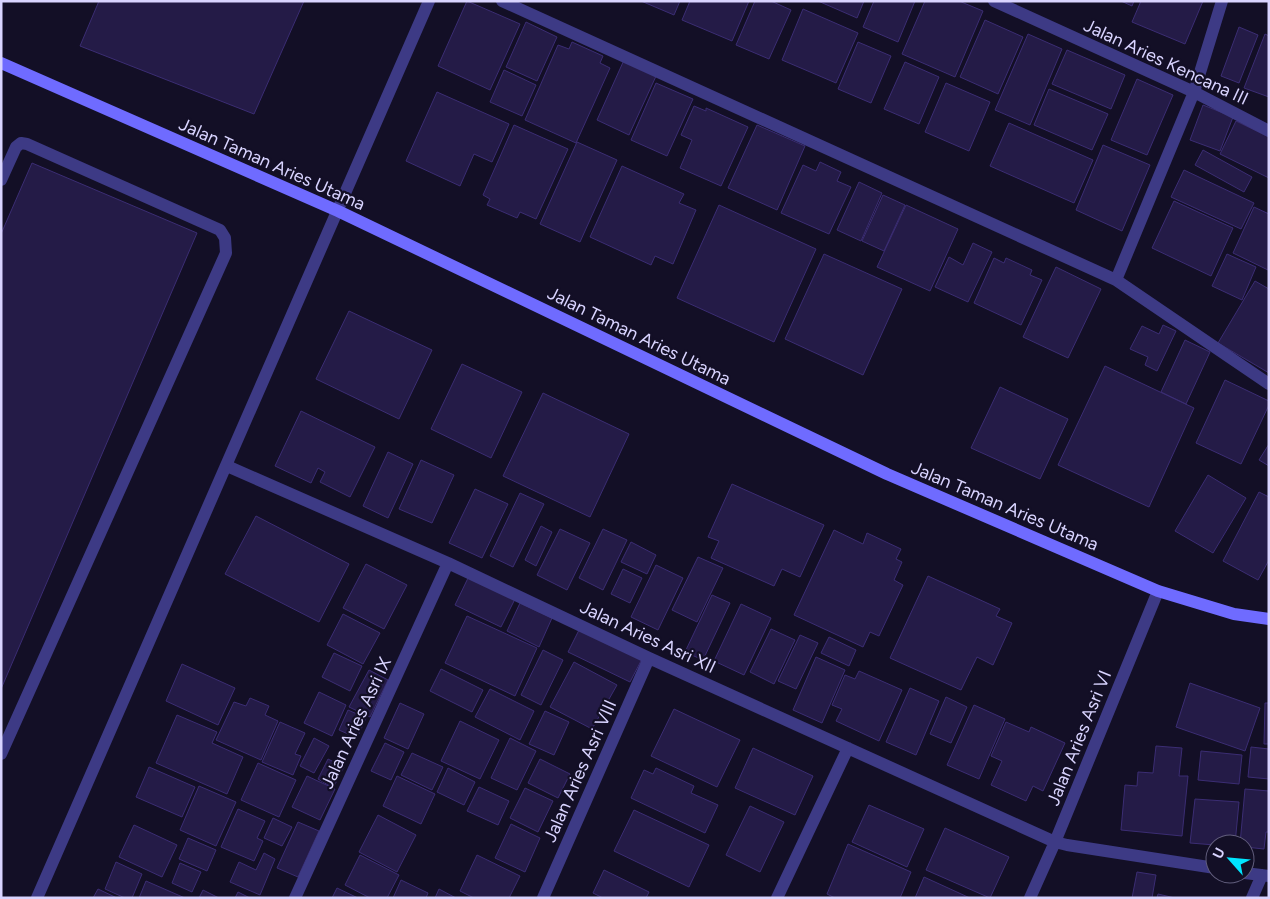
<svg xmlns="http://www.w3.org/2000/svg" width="1270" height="899" viewBox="0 0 1270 899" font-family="Figtree,sans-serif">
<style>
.building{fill:#241b47;stroke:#3b2d73}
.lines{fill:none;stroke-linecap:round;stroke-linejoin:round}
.street{stroke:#3d3a85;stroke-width:12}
.secondary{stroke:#6f6bff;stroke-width:12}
.labels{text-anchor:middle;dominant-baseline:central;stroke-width:4.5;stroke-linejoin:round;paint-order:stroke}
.street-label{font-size:18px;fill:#d9d4ff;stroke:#130f26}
</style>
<rect width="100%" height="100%" fill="#130f26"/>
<!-- building -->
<path class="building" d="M99,1H304L254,114L80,46Z
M467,1L520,24L490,90L438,66Z
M641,1H680L674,15Z
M690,1H749L732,41L682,20Z
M755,1H771L791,10L769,59L736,45Z
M818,1H864L857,18Z
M874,1H915L898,42L863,27Z
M925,1H959L983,11L955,77L902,54Z
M1121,1H1134L1132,6Z
M1141,1H1203L1185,44L1132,22Z
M803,9L858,33L836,83L782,60Z
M985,20L1023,37L998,94L960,77Z
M526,22L557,37L537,81L506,67Z
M1239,27L1258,35L1239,83L1221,76Z
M1028,34L1062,49L1030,125L995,110Z
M1265,34L1269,36V97L1244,88Z
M572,42L603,56L600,63L610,68L576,143L525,120L558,45L569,49Z
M858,42L891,56L871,103L838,89Z
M1067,50L1125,75L1111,109L1052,84Z
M624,60L657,74L629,135L597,120Z
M905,62L939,77L919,124L884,109Z
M504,70L536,85L522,116L490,102Z
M1137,79L1173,95L1147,155L1111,140Z
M656,83L693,99L667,156L631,140Z
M946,83L990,102L969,151L925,132Z
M1049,89L1108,114L1092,150L1034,125Z
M437,92L509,124L492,162L474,154L460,186L406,161Z
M1203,105L1233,117L1220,151L1190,140Z
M694,106L706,111V108L748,127L721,186L680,168L692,140L681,135Z
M1236,121L1269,137V178L1220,154Z
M1009,123L1093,160L1074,203L990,166Z
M514,125L568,149L536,219L520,212L517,218L487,205L490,199L483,195Z
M757,125L805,146L777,210L728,188Z
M577,142L617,160L580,242L540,224Z
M1103,145L1150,165L1122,231L1076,210Z
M1203,150L1252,177L1244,192L1195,165Z
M820,162L841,172L837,181L851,187L829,234L781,213L803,165L816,171Z
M32,163L197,233L1,689V234Z
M622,166L684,194L679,203L696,210L673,264L655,256L651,265L590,237Z
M1184,170L1254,203L1241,229L1171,197Z
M859,182L882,193L861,241L837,230Z
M883,195L905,205L884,251L862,241Z
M1174,201L1233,228L1211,276L1152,248Z
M719,205L816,249L774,342L677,298Z
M906,205L958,229L930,291L877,267Z
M1254,207L1269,214L1268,270L1233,253Z
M973,243L992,252L968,302L935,287L949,257L963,265Z
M824,254L902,289L863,375L785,339Z
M1227,254L1256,267L1242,300L1212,286Z
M994,258L1004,263L1006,258L1032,270L1030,275L1042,280L1021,325L974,303Z
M1056,267L1101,289L1068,358L1023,337Z
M1255,281L1269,289V373L1218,343Z
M349,311L432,350L399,419L316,379Z
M1163,325L1176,331L1157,371L1145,365L1148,357L1130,349L1142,326L1159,334Z
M1185,340L1210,352L1186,404L1161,392Z
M462,364L522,392L491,458L431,429Z
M1105,366L1194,408L1149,507L1058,465Z
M1225,380L1269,401V405L1241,464L1196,443Z
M1000,387L1068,419L1040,479L971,448Z
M543,393L629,434L590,517L503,476Z
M301,411L375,447L350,497L320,482L325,472L318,468L311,483L275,466Z
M1269,444V466L1259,460Z
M388,452L413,464L388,518L363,506Z
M421,460L454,475L432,523L399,509Z
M1208,475L1246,498L1213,553L1175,531Z
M732,484L824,525L800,577L782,569L774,586L711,558L719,541L708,537Z
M475,489L508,504L482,558L449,543Z
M1259,492L1269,497V560L1258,580L1223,561Z
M520,493L544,504L513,567L490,556Z
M256,516L349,564L319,622L225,574Z
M541,526L552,532L536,566L525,560Z
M560,529L590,543L567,590L537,575Z
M603,529L627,540L603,590L579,578Z
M834,530L863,544L867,533L901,549L896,559L902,562L894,580L903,585L879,636L870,632L863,647L794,615Z
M631,542L656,555L647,574L621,562Z
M698,557L723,568L697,622L672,610Z
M366,564L407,585L384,629L343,608Z
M656,565L683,578L658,630L631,617Z
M623,569L642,578L630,603L611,594Z
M469,576L515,599L501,627L455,605Z
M928,576L1000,609L996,616L1012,623L993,665L977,657L961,690L890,658Z
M712,595L730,603L703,660L685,652Z
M520,603L552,618L539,647L507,631Z
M741,604L771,618L744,675L714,661Z
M343,614L380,633L363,664L327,645Z
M467,616L537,648L515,696L445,663Z
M581,626L643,657L630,682L568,652Z
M771,629L795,640L774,684L750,672Z
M800,635L818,643L796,689L778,681Z
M829,637L856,650L849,666L821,653Z
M543,650L563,660L541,705L521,695Z
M334,653L362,666L350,691L322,677Z
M816,657L845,670L822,723L793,710Z
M574,662L617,685L592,729L550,707Z
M182,664L235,688L218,725L166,701Z
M441,669L483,690L472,712L430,691Z
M369,670L388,680L370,717L349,707Z
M859,671L902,690L879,741L836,721L842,709L832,705L845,675L855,679Z
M1190,683L1260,708L1245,751L1176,727Z
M910,688L939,701L916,755L886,742Z
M490,689L534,711L520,740L475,717Z
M319,692L346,705L332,736L304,723Z
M946,697L967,707L951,743L930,734Z
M250,698L269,706L265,715L278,721L261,760L216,740L234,702L246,706Z
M400,703L424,714L408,749L384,738Z
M1265,703H1269V744H1264Z
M974,705L1005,719L979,779L947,765Z
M674,709L740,740L717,787L651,756Z
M348,710L366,718L357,738L339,730Z
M545,711L569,722L554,755L529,744Z
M177,715L217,732L212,743L243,757L227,794L156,763Z
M460,721L499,740L480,779L441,761Z
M280,722L305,733L295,754L301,756L293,775L262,762Z
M1006,722L1029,732L1031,727L1065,743L1043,791L1033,786L1026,801L991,785L1002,761L991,756Z
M314,738L329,746L314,773L300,766Z
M510,738L536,751L517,790L491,778Z
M385,743L404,752L391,780L371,771Z
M1156,746L1182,748L1179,776H1188L1182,836L1121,830L1125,785L1137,786L1138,772L1153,773Z
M1251,747L1269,749V779L1248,777Z
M753,748L813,776L795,815L735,788Z
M1201,751L1242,755L1239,784L1198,780Z
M412,753L443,767L432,790L401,775Z
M328,759L344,767L333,788L318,779Z
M540,759L570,774L558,798L528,783Z
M258,763L296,780L279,817L241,800Z
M149,767L195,787L182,817L136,797Z
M448,768L475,782L464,805L437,792Z
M656,768L694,786L691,793L718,805L705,833L631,798L644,770L653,774Z
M307,776L335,789L320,820L292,807Z
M397,776L435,794L421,824L383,806Z
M199,786L236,802L216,846L180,830Z
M479,787L509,801L498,825L467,811Z
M525,788L553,801L538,832L510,818Z
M1245,789L1269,791V832H1266L1264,849L1245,847V844H1240Z
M1195,799L1239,802L1235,844H1215V845L1190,843Z
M869,805L924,829L907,867L852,842Z
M750,806L784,822L760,872L726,855Z
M238,809L265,821L257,838L263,841L254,861L221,847Z
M634,810L709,845L689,887L614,851Z
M378,815L416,835L397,872L359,852Z
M273,818L292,827L282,846L264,838Z
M298,822L319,831L298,877L277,868Z
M511,824L540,838L525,872L495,858Z
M134,825L177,845L162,877L119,857Z
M945,828L1009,857L990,898L926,870Z
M188,838L216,850L207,871L179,859Z
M848,844L911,872L900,898H835L827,894Z
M264,853L275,859L260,895L230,882L239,862L256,870Z
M360,855L399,875L387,898H370L345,885Z
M477,855L520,876L509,898H474L460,891Z
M116,862L142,874L132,898H125L105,889Z
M180,863L201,872L192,892L172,883Z
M604,870L649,892L646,898H603L593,893Z
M1137,872L1156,875L1152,898H1132Z
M924,877L970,898H915Z
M401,880L428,893L426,898H393Z
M146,881L185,898H139Z
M337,888L358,898H332Z
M98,889L117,898H93Z
M439,889L456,898H435Z
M203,890L219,898H199Z
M238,892L250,898H235Z
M1158,894L1175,898H1157Z"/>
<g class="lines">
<!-- street -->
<path class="street" d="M502,1L1116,280L1269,384
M994,1L1194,92L1269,131
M1,180L16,147L21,143L27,144L220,230L225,238L226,253L1,754
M1116,280L1194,92L1222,1
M227,466L448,563L649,658L1055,842L1067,845L1215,868
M1245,873L1269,876
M37,898L429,1
M295,898L448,563
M543,898L649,658
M777,898L848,748
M1030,898L1055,842L1158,591
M1252,898L1262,875"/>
<!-- secondary -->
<path class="secondary" d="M1,63L338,211L887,474L1158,591L1234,614L1269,619"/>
</g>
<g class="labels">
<!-- street labels -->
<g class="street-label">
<text transform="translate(1166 62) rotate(25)">Jalan Aries Kencana III</text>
<text transform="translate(272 164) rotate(24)">Jalan Taman Aries Utama</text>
<text transform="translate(639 336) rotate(26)">Jalan Taman Aries Utama</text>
<text transform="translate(1005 506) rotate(23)">Jalan Taman Aries Utama</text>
<text transform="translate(648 637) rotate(25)">Jalan Aries Asri XII</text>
<text transform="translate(356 723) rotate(-65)">Jalan Aries Asri IX</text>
<text transform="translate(1079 738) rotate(-68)">Jalan Aries Asri VI</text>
<text transform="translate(580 771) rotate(-66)">Jalan Aries Asri VIII</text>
</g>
</g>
<!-- border -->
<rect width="1270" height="899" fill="none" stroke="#d9d4ff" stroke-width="5"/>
<!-- north arrow -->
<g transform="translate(1230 859) rotate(297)"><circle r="24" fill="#130f26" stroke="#625e7d"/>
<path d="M0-4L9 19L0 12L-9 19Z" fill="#00e5ff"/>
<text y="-8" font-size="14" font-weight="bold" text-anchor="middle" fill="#d9d4ff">U</text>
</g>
</svg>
